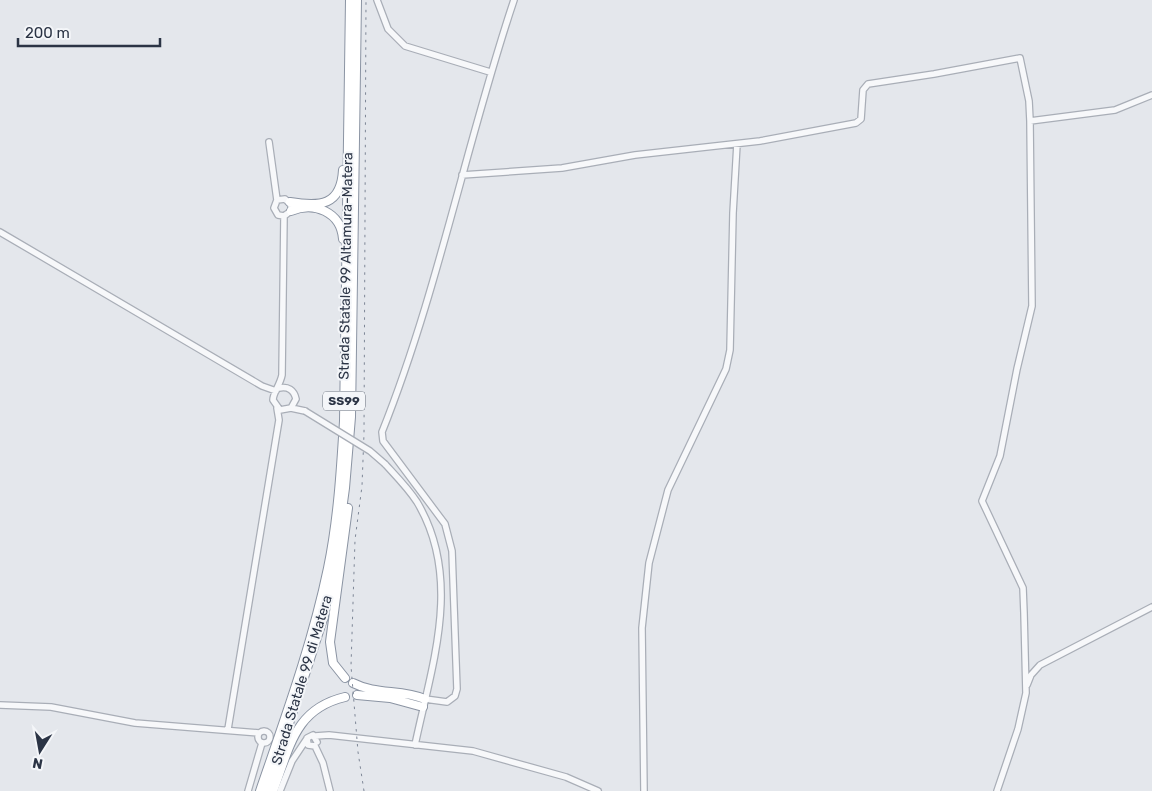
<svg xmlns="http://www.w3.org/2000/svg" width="1152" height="791" viewBox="0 0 1152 791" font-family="Rubik,sans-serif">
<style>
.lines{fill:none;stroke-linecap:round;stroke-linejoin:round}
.minor-casing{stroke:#a9aeb7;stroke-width:8}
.highway-casing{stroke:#8b94a3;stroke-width:10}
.minor{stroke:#f7f8fa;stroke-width:5.5}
.highway{stroke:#fff;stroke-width:8}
.rail{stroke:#7d8696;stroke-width:1;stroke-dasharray:2.5 5;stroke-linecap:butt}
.minor-bridge-casing{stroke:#a9aeb7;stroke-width:8;stroke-linecap:butt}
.minor-bridge{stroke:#f7f8fa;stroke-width:5.5}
.labels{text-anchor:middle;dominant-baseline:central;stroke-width:4;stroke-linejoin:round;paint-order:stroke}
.shield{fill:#f4f6f9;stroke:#676e7b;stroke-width:1}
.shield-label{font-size:12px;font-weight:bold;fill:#2b3445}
.street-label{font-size:14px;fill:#2b3445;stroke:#f4f6f9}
</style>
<rect width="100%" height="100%" fill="#e4e7ec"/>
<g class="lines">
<!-- minor casing -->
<g class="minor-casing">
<path id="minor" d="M377,0L388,29L405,46L490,72
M1030,121L1115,110L1152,95
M269,142L277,200L274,208L278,215L284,216
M462,175L562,168L635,155L760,141L856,123L861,119L863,90L868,84L934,74L1020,58L1029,101L1030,121L1032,306L1017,369L1000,456L982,501L1023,588L1024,613L1026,693L1018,729L997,791
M277,200L285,199L291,205V211L284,216
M284,216L282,375C280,385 273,393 273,400L280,410L291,408L305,411
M0,232L262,386L276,391
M279,388C288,386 294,390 296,399L291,408
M385,464C396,476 408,488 417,502C463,579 432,664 415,745
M1027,685L1031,675L1040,665L1152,607
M425,699L447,702L455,696L457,689L452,551L445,524L383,441L382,432C438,292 466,143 514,0
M0,705L51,707L135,723L259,733
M228,729L279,420L277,408
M258 737a6 6 0 1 1 12 0a6 6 0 1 1-12 0Z
M315,736L329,735L473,751L566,777L598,791
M315,746L323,763L330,791
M315,746L308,745L307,738L313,735L317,742
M248,791L262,743
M280,791L292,761L306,740
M644,791L642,628L649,563L668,490L726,369L730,350L733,213L737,144"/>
</g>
<!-- highway casing -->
<g class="highway-casing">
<path id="highway" d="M290,202C320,207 341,206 343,170
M291,211C314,201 341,212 343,239
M345,678L333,663L330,642L348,508
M353,683C376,695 401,689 425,699
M357,695L390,698L423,707
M260,791C285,718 312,645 328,568C338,520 341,470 344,421L350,0
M267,791L323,619L334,569L345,488L351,417L357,0
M273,791C290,748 294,709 345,697"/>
</g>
<!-- minor -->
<use href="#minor" class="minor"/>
<!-- highway -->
<use href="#highway" class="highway"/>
<!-- rail -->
<path class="rail" d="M364,791L358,752L351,666L355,540L362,486L364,434L366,0"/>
<!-- minor-bridge casing -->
<g class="minor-bridge-casing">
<path id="minor-bridge" d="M305,411L370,451L385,464"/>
</g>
<!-- minor-bridge -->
<use href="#minor-bridge" class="minor-bridge"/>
</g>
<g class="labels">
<!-- shield labels -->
<rect class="shield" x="323" y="391.5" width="42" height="19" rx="4"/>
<g class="shield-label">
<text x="344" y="401">SS99</text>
</g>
<!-- street labels -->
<g class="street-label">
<text transform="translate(346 266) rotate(-89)">Strada Statale 99 Altamura-Matera</text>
<text transform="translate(302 680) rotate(-73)">Strada Statale 99 di Matera</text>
</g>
</g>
<!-- north arrow -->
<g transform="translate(40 751) rotate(191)" stroke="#f4f6f9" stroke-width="4" paint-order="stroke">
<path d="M0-4L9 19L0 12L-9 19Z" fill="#2b3445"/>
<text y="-8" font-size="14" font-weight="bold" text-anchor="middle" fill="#2b3445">N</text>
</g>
<!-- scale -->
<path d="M18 38v8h142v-8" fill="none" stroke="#2b3445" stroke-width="2.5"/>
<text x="25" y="38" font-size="15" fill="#2b3445" stroke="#f4f6f9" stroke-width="4" paint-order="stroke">200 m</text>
</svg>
